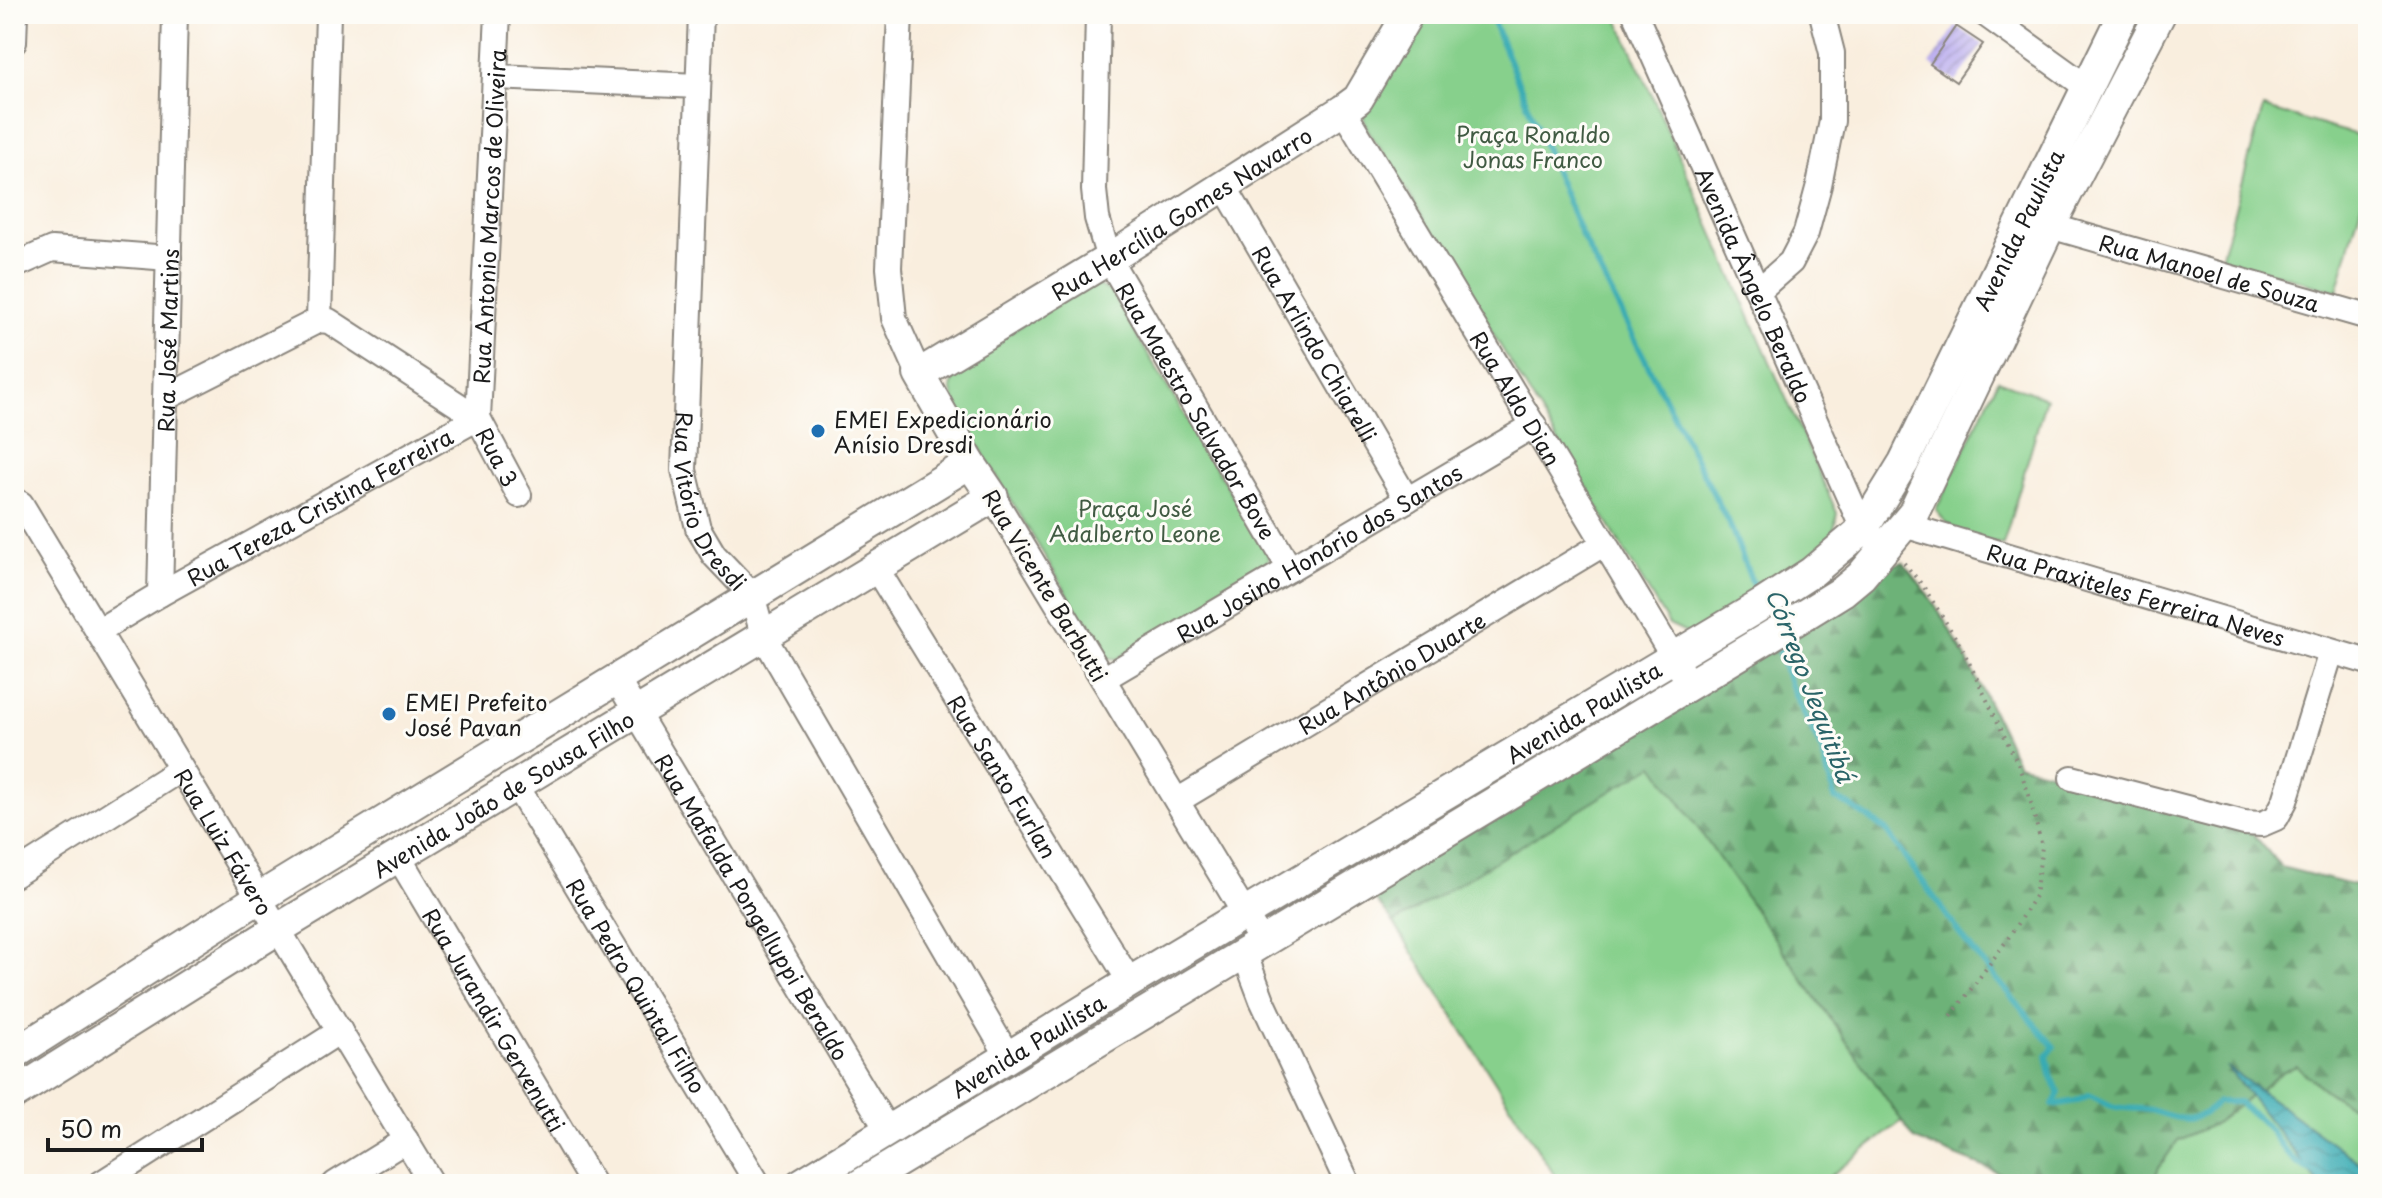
<svg xmlns="http://www.w3.org/2000/svg" width="2382" height="1198" viewBox="0 0 2382 1198" font-family="'Playpen Sans',sans-serif">
<style>
.green{fill:#87d08c;stroke:#527654;stroke-width:2}
.forest{fill:url(#forest-firs);stroke:#44674a;stroke-width:2}
.water{fill:url(#water-waves);stroke:#2a6468;stroke-width:2}
.lines{fill:none;stroke-linecap:round;stroke-linejoin:round}
.stream{stroke:#39abb3;stroke-width:6}
.building{fill:url(#building-hatch)}
.minor-casing{stroke:#8a857d;stroke-width:28}
.tertiary-casing{stroke:#8a857d;stroke-width:34}
.path{stroke:#8a857d;stroke-width:4;stroke-dasharray:2 6;stroke-linecap:butt}
.minor{stroke:#fff;stroke-width:24}
.tertiary{stroke:#fff;stroke-width:30}
.poi-dot{fill:#1f6fb2;stroke:#fdfcf7;stroke-width:3}
.labels{text-anchor:middle;dominant-baseline:central;stroke-width:6;stroke-linejoin:round;paint-order:stroke}
.park-label{font-size:22px;fill:#415b43;stroke:#fdfcf7}
.street-label{font-size:22px;fill:#1c1c1c;stroke:#fdfcf7}
.poi-label{font-size:22px;fill:#1c1c1c;stroke:#fdfcf7;text-anchor:start}
.water-label{font-size:24px;font-style:italic;fill:#2a6468;stroke:#fdfcf7}
</style>
<defs>
<pattern id="forest-firs" width="22" height="20" patternUnits="userSpaceOnUse" patternTransform="scale(2)"><rect width="22" height="20" fill="#6db278"/><path d="M5 1l3.5 6h-7zM16 11l3.5 6h-7z" fill="#599062"/></pattern>
<pattern id="water-waves" width="16" height="10" patternUnits="userSpaceOnUse" patternTransform="scale(2)"><rect width="16" height="10" fill="#39abb3"/><path d="M0 5q4-4 8 0t8 0" fill="none" stroke="#2f8a91"/></pattern>
<pattern id="building-hatch" width="6" height="6" patternUnits="userSpaceOnUse" patternTransform="scale(2)"><rect width="6" height="6" fill="#b3a4ee"/><path d="M-1 1l2-2M0 6l6-6M5 7l2-2" fill="none" stroke="#9185c0"/></pattern>
</defs>
<rect width="100%" height="100%" fill="#fdfcf7"/>
<filter id="ink" filterUnits="userSpaceOnUse"><feTurbulence type="fractalNoise" baseFrequency=".0125" numOctaves="2"/><feDisplacementMap in="SourceGraphic" scale="16" xChannelSelector="R" yChannelSelector="G"/><feConvolveMatrix kernelMatrix="1 2 1 2 8 2 1 2 1" color-interpolation-filters="sRGB"/></filter>
<filter id="wash" filterUnits="userSpaceOnUse"><feTurbulence type="fractalNoise" baseFrequency=".006" numOctaves="4" result="noise"/><feDisplacementMap in="SourceGraphic" scale="32" xChannelSelector="R" yChannelSelector="G"/><feGaussianBlur stdDeviation="1.8" result="paint"/><feColorMatrix in="noise" values="0 0 0 0 0 0 0 0 0 0 0 0 0 0 0 0 0 1.4 0 .05"/><feComposite in="paint" operator="in"/></filter>
<g filter="url(#wash)">
<rect width="100%" height="100%" fill="#f9eede"/>
<!-- green -->
<path class="green" d="M1417,14H1616L1837,513L1832,543L1690,635L1669,625L1384,153C1374,139 1360,125 1364,107Z
M2263,108L2368,138V180L2337,291L2221,258Z
M1093,283L1110,291L1269,556L1267,569L1117,659L1109,658L1101,650L957,410L951,388L959,362Z
M1998,380L2046,398L2003,545C1977,538 1952,535 1936,510Z
M1654,764L1902,1121L1820,1184H1560L1394,923Z
M2297,1065C2318,1086 2339,1104 2368,1111V1184H2152L2159,1167L2178,1140L2214,1124L2284,1071Z"/>
<!-- forest -->
<path class="forest" d="M1903,562C1953,622 1984,694 2018,764L2244,823L2281,867L2368,889V1111C2339,1104 2318,1086 2297,1066L2284,1071L2214,1124L2178,1140L2159,1167L2152,1184H2027L1915,1140L1654,765L1394,923L1362,883L1861,576Z"/>
<!-- water -->
<path class="water" d="M2226,1066L2368,1169V1184H2319Z"/>
<g class="lines">
<!-- stream -->
<path class="stream" d="M1490,14L1581,234L1732,530L1758,598
M1775,642L1791,686L1822,751L1835,799L1849,805L1885,829L1971,949L2054,1047L2047,1056L2051,1075L2059,1093L2053,1105L2076,1101L2089,1095C2097,1098 2104,1103 2112,1106C2124,1110 2138,1107 2150,1110C2180,1118 2192,1128 2218,1102H2239C2245,1109 2251,1112 2258,1118C2278,1135 2286,1163 2312,1170"/>
</g>
<g id="blocks">
<!-- building -->
<path class="building" d="M1956,26L1983,44L1956,82L1930,64Z"/>
</g>
</g>
<g filter="url(#ink)">
<use href="#blocks" fill-opacity="0" stroke="#8a857d" stroke-width="2"/>
<g class="lines">
<!-- minor casing -->
<g class="minor-casing">
<g id="minor">
<path id="s1" d="M701,14L684,470L698,528L714,555L752,595L763,635L1009,1058"/>
<path d="M900,14L889,268L894,318L919,374"/>
<path id="s2" d="M1098,14L1094,190L1097,218L1109,259L1290,569"/>
<path id="s3" d="M1635,14L1863,529L1874,538"/>
<path d="M1985,14L2088,88"/>
<path d="M14,42L15,14"/>
<path d="M496,77L698,86"/>
<path id="s4" d="M1343,110L1681,670"/>
<path id="s5" d="M1224,186L1407,500"/>
<path id="s6" d="M2050,226L2368,317"/>
<path d="M14,266L52,249L169,258"/>
<path d="M1758,291L1791,262L1806,233L1819,185L1832,121V53L1822,14"/>
<path d="M319,320L328,14"/>
<path id="s7" d="M165,398L319,320L329,321L478,418L519,495"/>
<path id="s8" d="M478,418L498,14"/>
<path d="M993,497L1263,944"/>
<path id="s9" d="M14,500L21,504L432,1184"/>
<path id="s10" d="M1904,525L2368,662"/>
<path id="s11" d="M876,568L1130,982"/>
<path id="s12" d="M160,594L478,418"/>
<path id="s13" d="M98,631L160,594L175,14"/>
<path id="s14" d="M1103,679L1534,425"/>
<path id="s15" d="M617,680L888,1131"/>
<path d="M2072,778L2244,823L2262,824L2276,818L2285,801L2331,652"/>
<path id="s16" d="M516,785L758,1184"/>
<path id="s17" d="M1177,801L1605,543"/>
<path id="s18" d="M398,856L593,1184"/>
<path d="M14,875L181,769"/>
<path d="M1245,955L1262,1000L1348,1184"/>
<path d="M100,1184L340,1031"/>
<path d="M335,1184L406,1140"/>
</g>
</g>
<!-- tertiary casing -->
<g class="tertiary-casing">
<g id="tertiary">
<path d="M14,1054L259,898L970,463"/>
<path id="s19" d="M14,1094L278,929L993,497L970,463L919,374L1109,259L1343,110L1358,99L1408,14"/>
<path id="s20" d="M801,1184L1130,982L1761,605L1812,572L1863,529L1904,462L2123,14"/>
<path d="M861,1184L1772,635L1843,591L1861,576L1913,514L2050,226L2160,14"/>
</g>
</g>
<!-- path -->
<path class="path" d="M1904,563L1923,586L1962,648L1989,704L2018,764L2029,795L2042,847L2035,896L2005,943L1949,1019"/>
<!-- minor -->
<use href="#minor" class="minor"/>
<!-- tertiary -->
<use href="#tertiary" class="tertiary"/>
</g>
</g>
<!-- markers -->
<g class="poi-dot">
<circle cx="818" cy="431" r="8"/>
<circle cx="389" cy="714" r="8"/>
</g>
<g class="labels">
<!-- park labels -->
<g class="park-label">
<text x="1533" y="133">Praça Ronaldo<tspan x="1533" dy="25">Jonas Franco</tspan></text>
<text x="1135" y="507">Praça José<tspan x="1135" dy="25">Adalberto Leone</tspan></text>
</g>
<!-- street labels -->
<g class="street-label">
<text stroke="none"><textPath href="#s19" startOffset="1598">Rua Hercília Gomes Navarro</textPath></text>
<text stroke="none"><textPath href="#s8" startOffset="202">Rua Antonio Marcos de Oliveira</textPath></text>
<text stroke="none"><textPath href="#s20" startOffset="1586">Avenida Paulista</textPath></text>
<text stroke="none"><textPath href="#s6" startOffset="166">Rua Manoel de Souza</textPath></text>
<text stroke="none"><textPath href="#s3" startOffset="296">Avenida Ângelo Beraldo</textPath></text>
<text stroke="none"><textPath href="#s13" startOffset="326">Rua José Martins</textPath></text>
<text stroke="none"><textPath href="#s5" startOffset="182">Rua Arlindo Chiarelli</textPath></text>
<text stroke="none"><textPath href="#s4" startOffset="336">Rua Aldo Dian</textPath></text>
<text stroke="none"><textPath href="#s2" startOffset="422">Rua Maestro Salvador Bove</textPath></text>
<text stroke="none"><textPath href="#s7" startOffset="404">Rua 3</textPath></text>
<text stroke="none"><textPath href="#s1" startOffset="494">Rua Vitório Dresdi</textPath></text>
<text stroke="none"><textPath href="#s12" startOffset="182">Rua Tereza Cristina Ferreira</textPath></text>
<text stroke="none"><textPath href="#s14" startOffset="250">Rua Josino Honório dos Santos</textPath></text>
<text transform="translate(1046 585) rotate(59)">Rua Vicente Barbutti</text>
<text stroke="none"><textPath href="#s10" startOffset="242">Rua Praxiteles Ferreira Neves</textPath></text>
<text stroke="none"><textPath href="#s17" startOffset="250">Rua Antônio Duarte</textPath></text>
<text stroke="none"><textPath href="#s20" startOffset="914">Avenida Paulista</textPath></text>
<text stroke="none"><textPath href="#s11" startOffset="244">Rua Santo Furlan</textPath></text>
<text stroke="none"><textPath href="#s19" startOffset="574">Avenida João de Sousa Filho</textPath></text>
<text stroke="none"><textPath href="#s9" startOffset="402">Rua Luiz Fávero</textPath></text>
<text stroke="none"><textPath href="#s15" startOffset="264">Rua Mafalda Pongelluppi Beraldo</textPath></text>
<text stroke="none"><textPath href="#s16" startOffset="234">Rua Pedro Quintal Filho</textPath></text>
<text stroke="none"><textPath href="#s18" startOffset="190">Rua Jurandir Gervenutti</textPath></text>
<text stroke="none"><textPath href="#s20" startOffset="266">Avenida Paulista</textPath></text>
</g>
<!-- poi labels -->
<g class="poi-label">
<text x="834" y="418">EMEI Expedicionário<tspan x="834" dy="25">Anísio Dresdi</tspan></text>
<text x="405" y="701">EMEI Prefeito<tspan x="405" dy="25">José Pavan</tspan></text>
</g>
<!-- water labels -->
<g class="water-label">
<text transform="translate(1811 685) rotate(69)">Córrego Jequitibá</text>
</g>
</g>
<!-- margin -->
<rect width="2382" height="1198" fill="none" stroke="#fdfcf7" stroke-width="48"/>
<!-- scale -->
<path d="M48 1138v12h154v-12" fill="none" stroke="#1c1c1c" stroke-width="4"/>
<text x="60" y="1138" font-size="24" fill="#1c1c1c" stroke="#fdfcf7" stroke-width="6" paint-order="stroke">50 m</text>
</svg>
